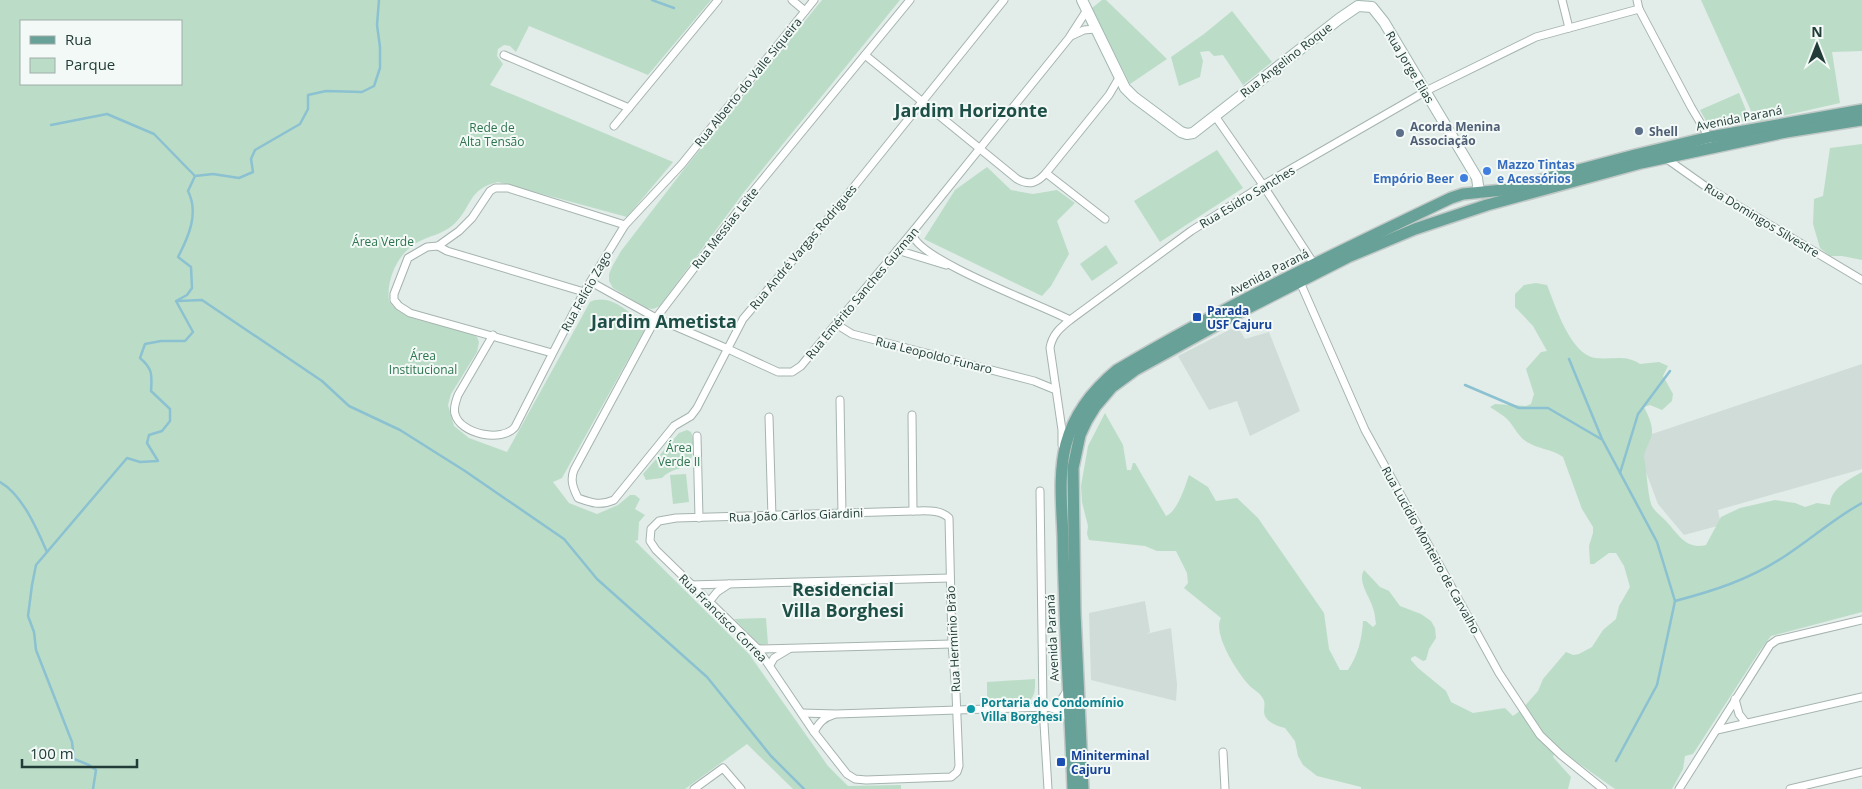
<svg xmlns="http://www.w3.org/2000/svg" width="1862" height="789" font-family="'Open Sans',sans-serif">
  <rect width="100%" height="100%" fill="#e2ece9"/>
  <g fill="#d0dcd8">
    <path d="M1237,326L1245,339L1269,332L1300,411L1250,436L1237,401L1209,410L1178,356Z"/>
    <path d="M1862,364V469L1718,510L1721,525L1684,535L1658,504L1634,440Z"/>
    <path d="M1145,601L1150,632L1146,634L1171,628L1177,685L1176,701L1091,680L1089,613Z"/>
  </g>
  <g fill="#bbddc7" fill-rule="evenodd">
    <path d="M0,0H711L648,75L529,26L516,52L510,46L504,45L498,49L497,56L503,64L490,85L673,162L627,217L498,182C467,189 473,207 453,225C443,234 429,236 418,242C398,253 386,279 389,301C405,327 452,321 477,337L479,342L477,352L451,394L448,405L454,426L469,438L507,452L590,302C609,293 628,311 642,323L644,331L567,469L562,478L553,482L569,503L597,514L618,505L630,495H635L640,499L635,509L645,515L639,522L638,540L635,541L749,654L828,766L848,786L901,785V789H793L747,744L685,789H0ZM21,21H181V84H21Z"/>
    <path d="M822,0H900L744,192L660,306L653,309L646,308L613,288L609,281V274L613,265L621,251L685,168Z"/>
    <path d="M1102,0H1106L1167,59L1130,84L1092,8Z"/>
    <path d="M1701,0H1862V51L1832,52L1840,103L1756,122Z"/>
    <path d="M1232,11L1272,62L1243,85L1223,55L1214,56L1209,51L1200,52L1203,61L1200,77L1179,86L1171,57L1204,34Z"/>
    <path d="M1739,93L1750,120L1710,128L1700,110Z"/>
    <path d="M1862,144V260L1842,256H1830L1820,248L1813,224L1814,199L1823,196L1830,148Z"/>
    <path d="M1217,150L1243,188L1160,242L1134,201Z"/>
    <path d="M987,167L1011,190L1033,194L1057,190L1075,203L1057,221L1069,254L1051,286L1042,296L924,239L955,190Z"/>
    <path d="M1106,245L1118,263L1092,281L1080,264Z"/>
    <path d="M1536,283L1547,285C1555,305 1570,354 1595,358C1611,360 1626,354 1640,364L1659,362L1668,366L1663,376L1673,394L1672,401L1662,410L1650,405L1644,407C1648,415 1653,425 1652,434C1650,442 1645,449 1644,457C1647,472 1647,489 1651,504C1653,510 1661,516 1666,521C1678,534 1686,550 1706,545L1721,517L1740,508L1775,500L1795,503L1805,507L1817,503L1830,505C1831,488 1848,480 1862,472V612L1771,636L1759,652L1693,754L1685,756L1683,769L1672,789H1615L1557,748L1553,757L1571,777L1568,789H1361V787L1317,776L1303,765L1298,756L1295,741L1285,728C1277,726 1265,722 1264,712C1264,707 1266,702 1262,697C1259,692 1252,689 1248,684C1237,672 1212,633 1221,618L1184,588L1188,583L1187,573L1176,551H1157L1145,546L1089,540L1087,534L1088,526L1082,502L1081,486L1088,446L1105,413L1123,445L1127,470H1131L1133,463H1135L1166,516C1177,512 1185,487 1189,475L1208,487L1216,501L1237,498L1258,518L1324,613L1329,649L1340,670H1348C1358,655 1362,639 1363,621H1366L1373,627L1376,624C1375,619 1375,613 1373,608C1370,597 1357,582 1364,570L1380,587L1389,591L1400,606L1421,614L1431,621L1435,628L1436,638L1429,649L1426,660L1423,661L1415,656L1411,658V660L1418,668L1446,691L1451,702L1473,713L1505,708L1513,716L1521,710L1538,691L1543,679L1566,652L1573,655L1579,654L1592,647L1603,630L1616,619L1619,606L1630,587L1624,566L1616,553H1609L1594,564H1590L1589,546L1593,533V527L1582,509L1563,457C1552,449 1538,449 1527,442C1517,436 1514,425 1506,418C1501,414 1495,410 1490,407L1495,404L1526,406L1531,404L1534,394L1526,369L1541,352L1547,351L1533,326L1515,307V294L1524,285Z"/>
    <path d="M687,430L691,432C693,437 693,441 693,447C692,475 676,463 662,478L646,480L643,474L679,433Z"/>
    <path d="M686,474L689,502L673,504L670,475Z"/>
    <path d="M766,618L768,644L760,645L734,619Z"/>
    <path d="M1035,679C1035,688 1036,696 1028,702L987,703V682Z"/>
  </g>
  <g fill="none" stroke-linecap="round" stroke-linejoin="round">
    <g stroke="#8bc1d1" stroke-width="2.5">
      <path d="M652,0L674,8"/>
      <path d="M51,125L107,114L154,134L194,175"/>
      <path d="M178,301L202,300L322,381L349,406L400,430L465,471L564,539L597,579L707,677L771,756L804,789"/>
      <path d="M1569,359L1602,439L1657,542L1675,601L1657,685L1616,761"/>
      <path d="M1465,385L1519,408H1548L1601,439"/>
      <path d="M1620,473L1638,414L1670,371"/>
      <path d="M0,482C22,494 37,529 47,552"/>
      <path d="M1675,601C1713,591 1748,580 1782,558C1809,541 1834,518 1862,503"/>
      <path d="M93,789L96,770L89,765L74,759L72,742L36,650L34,632L28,616L32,585L36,565L127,458L140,462L158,461L147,443L149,435L162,431L170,421V409L151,391C152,375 153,369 140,358L145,344L161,341H185L193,332L176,301L187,295L192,288L191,267L178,257C189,236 199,213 188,191L195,176L213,174L239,178L253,172L251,159L255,150L300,124L308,109V95L326,91L362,92L374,86L380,68V47L377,25L379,0"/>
    </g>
    <g stroke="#a5b4b0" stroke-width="9">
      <g id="street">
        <path d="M792,0L805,11"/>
        <path d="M910,0L750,195L656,318L574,470C570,480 573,488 578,498C592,503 600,506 614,500L674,426L691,416L697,408L743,319L832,214L1004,0"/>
        <path d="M1562,0L1569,28"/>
        <path d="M1637,0L1639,9L1691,107L1710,139"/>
        <path d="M1071,36L1084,30L1095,29"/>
        <path d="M504,55L629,108"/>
        <path d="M865,55L1017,179C1030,186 1037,183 1046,173L1109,95L1119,78"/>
        <path d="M1215,116L1263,185L1314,264"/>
        <path d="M614,126L718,0"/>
        <path d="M1664,157L1705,186L1862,280"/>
        <path d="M1046,173L1105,219"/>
        <path d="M914,230L913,236C924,262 1039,304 1070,320"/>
        <path d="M438,246L447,251L584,292"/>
        <path d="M897,250L946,265"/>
        <path d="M591,282L656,318L728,349L778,372H792L801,366L914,230L1069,38L1087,10"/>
        <path d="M1300,282L1365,430L1499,673L1540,735L1561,755L1603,789"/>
        <path d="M836,324L852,334L1034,381L1056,390"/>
        <path d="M493,335L458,395C456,401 453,408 455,414C460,434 502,443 515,427L584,292L625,225L682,164L814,0"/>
        <path d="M552,353L410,313L399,306L394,300V294L408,258L427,247L438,246L459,231L472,218L490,191L495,188H508L625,225"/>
        <path d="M840,400L842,514"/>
        <path d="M912,415L913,511"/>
        <path d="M769,417L772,517"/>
        <path d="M697,436L699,518"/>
        <path d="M1062,445V430L1050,348C1052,335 1060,328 1070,320L1191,231L1263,185L1428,90L1536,37L1639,9"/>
        <path d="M1040,491L1043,707L1048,789"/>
        <path d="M913,511C926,511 940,509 949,518L952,644L956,693L959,766L957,772L951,777L866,780L855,779L847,774L814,732L758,649L656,550L650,541L651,529L659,521L676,518Z"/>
        <path d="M690,585L950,578"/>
        <path d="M709,602L717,592L729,584"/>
        <path d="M758,649L952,644"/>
        <path d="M770,665L774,658L789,649"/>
        <path d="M1735,699L1739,714L1746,723"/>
        <path d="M1047,707L1061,700L1067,691"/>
        <path d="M802,713L836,714L1047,707L1061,711L1069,719"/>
        <path d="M1717,730L1862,697"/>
        <path d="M814,732C819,723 823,718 833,715"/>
        <path d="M1223,752L1225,789"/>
        <path d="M694,789L723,768L741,789"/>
        <path d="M1679,789L1770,645L1777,640L1862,620"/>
        <path d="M1790,789L1862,772"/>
      </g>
    </g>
    <g stroke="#a1b8b1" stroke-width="12">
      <path id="secondary" d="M1082,0L1125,88L1134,97L1181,132L1187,134L1193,133L1339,19L1358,6L1372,7L1384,22L1477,178L1479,193"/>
    </g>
    <g stroke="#c1c9c7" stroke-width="14">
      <g id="primary">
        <path d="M1073,789C1070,705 1064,622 1063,538C1062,507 1058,474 1066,444C1074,414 1094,389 1117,370C1225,306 1338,252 1451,198L1463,194L1503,190L1635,155L1710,137L1862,110"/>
        <path d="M1083,789L1075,613L1073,468L1080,435L1087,420L1095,407L1112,387L1135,370L1242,311L1348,257L1415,229L1487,205L1641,163L1786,132L1862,120"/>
      </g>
    </g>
    <use href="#street" stroke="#fff" stroke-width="7"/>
    <use href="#secondary" stroke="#fff" stroke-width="10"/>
    <use href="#primary" stroke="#67a197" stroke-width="11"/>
  </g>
  <g fill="#5c6f8a" stroke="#f3f9f6" stroke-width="2">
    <circle cx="1639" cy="131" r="5"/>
    <circle cx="1400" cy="133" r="5"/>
  </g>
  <g fill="#3f7fe0" stroke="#f3f9f6" stroke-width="2">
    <circle cx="1487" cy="171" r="5"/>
    <circle cx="1464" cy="178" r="5"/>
  </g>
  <g fill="#1a4fb4" stroke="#f3f9f6" stroke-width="2">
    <rect x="1192" y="312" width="10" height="10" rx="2.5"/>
    <rect x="1056" y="757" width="10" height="10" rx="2.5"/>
  </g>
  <circle fill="#0f9aa8" stroke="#f3f9f6" stroke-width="2" cx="971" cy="709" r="5"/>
  <g text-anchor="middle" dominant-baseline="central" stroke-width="4" stroke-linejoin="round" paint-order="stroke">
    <g font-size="12" fill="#223d38" stroke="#f3f9f6">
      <text transform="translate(1286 60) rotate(-38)">Rua Angelino Roque</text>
      <text transform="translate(1410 67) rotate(59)">Rua Jorge Elias</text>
      <text transform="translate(748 82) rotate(-51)">Rua Alberto do Valle Siqueira</text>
      <text transform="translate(1739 118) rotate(-11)">Avenida Paraná</text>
      <text transform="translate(1247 197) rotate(-31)">Rua Esidro Sanches</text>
      <text transform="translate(1762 220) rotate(31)">Rua Domingos Silvestre</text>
      <text transform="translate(725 228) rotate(-52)">Rua Messias Leite</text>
      <text transform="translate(803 247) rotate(-50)">Rua André Vargas Rodrigues</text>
      <text transform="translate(1269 272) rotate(-27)">Avenida Paraná</text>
      <text transform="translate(586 291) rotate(-61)">Rua Felício Zago</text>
      <text transform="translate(862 293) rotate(-50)">Rua Emérito Sanches Guzman</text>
      <text transform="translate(934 355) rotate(14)">Rua Leopoldo Funaro</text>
      <text transform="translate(796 515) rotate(-2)">Rua João Carlos Giardini</text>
      <text transform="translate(1431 550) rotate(61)">Rua Lucídio Monteiro de Carvalho</text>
      <text transform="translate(723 618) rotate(45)">Rua Francisco Correa</text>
      <text transform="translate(1052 638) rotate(-93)">Avenida Paraná</text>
      <text transform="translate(953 639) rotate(-93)">Rua Hermínio Brão</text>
    </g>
    <g font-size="12" font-weight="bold" fill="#4e5e75" stroke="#f3f9f6" text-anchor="start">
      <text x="1410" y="126">Acorda Menina<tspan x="1410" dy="14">Associação</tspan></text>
      <text x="1649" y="131">Shell</text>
    </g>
    <g font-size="12" fill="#2d744e" stroke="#f3f9f6">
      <text x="492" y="127">Rede de<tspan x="492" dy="14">Alta Tensão</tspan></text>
      <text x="383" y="241">Área Verde</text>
      <text x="423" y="355">Área<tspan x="423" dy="14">Institucional</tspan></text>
      <text x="679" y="447">Área<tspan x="679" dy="14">Verde II</tspan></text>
    </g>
    <g font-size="12" font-weight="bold" fill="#366cbe" stroke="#f3f9f6" text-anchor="start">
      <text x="1497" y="164">Mazzo Tintas<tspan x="1497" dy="14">e Acessórios</tspan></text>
      <text x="1454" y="178" text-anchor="end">Empório Beer</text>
    </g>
    <g font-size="12" font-weight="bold" fill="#164399" stroke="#f3f9f6" text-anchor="start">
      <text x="1207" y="310">Parada<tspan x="1207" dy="14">USF Cajuru</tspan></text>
      <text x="1071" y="755">Miniterminal<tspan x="1071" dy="14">Cajuru</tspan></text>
    </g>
    <g font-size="12" font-weight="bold" fill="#0d838f" stroke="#f3f9f6" text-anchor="start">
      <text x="981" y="702">Portaria do Condomínio<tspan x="981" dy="14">Villa Borghesi</tspan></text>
    </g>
    <g font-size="18" font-weight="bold" fill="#1e4f47" stroke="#f3f9f6">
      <text x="971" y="110">Jardim Horizonte</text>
      <text x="664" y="321">Jardim Ametista</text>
      <text x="843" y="589">Residencial<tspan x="843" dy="21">Villa Borghesi</tspan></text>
    </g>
  </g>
  <rect x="20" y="20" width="162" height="65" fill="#f3f9f6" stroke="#9faeaa"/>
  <rect x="30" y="36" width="25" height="8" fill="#67a197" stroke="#9faeaa"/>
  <text x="65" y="45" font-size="15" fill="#223d38">Rua</text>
  <rect x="30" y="58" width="25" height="15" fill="#bbddc7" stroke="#9faeaa"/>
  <text x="65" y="70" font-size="15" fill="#223d38">Parque</text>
  <g transform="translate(1817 45)" stroke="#f3f9f6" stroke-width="4" paint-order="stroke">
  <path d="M0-4L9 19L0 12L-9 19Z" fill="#223d38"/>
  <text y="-8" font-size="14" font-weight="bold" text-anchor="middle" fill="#223d38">N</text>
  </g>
  <path d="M22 759v8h115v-8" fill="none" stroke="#223d38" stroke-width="2.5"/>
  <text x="30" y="759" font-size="15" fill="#223d38" stroke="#f3f9f6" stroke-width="4" paint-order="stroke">100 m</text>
</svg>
